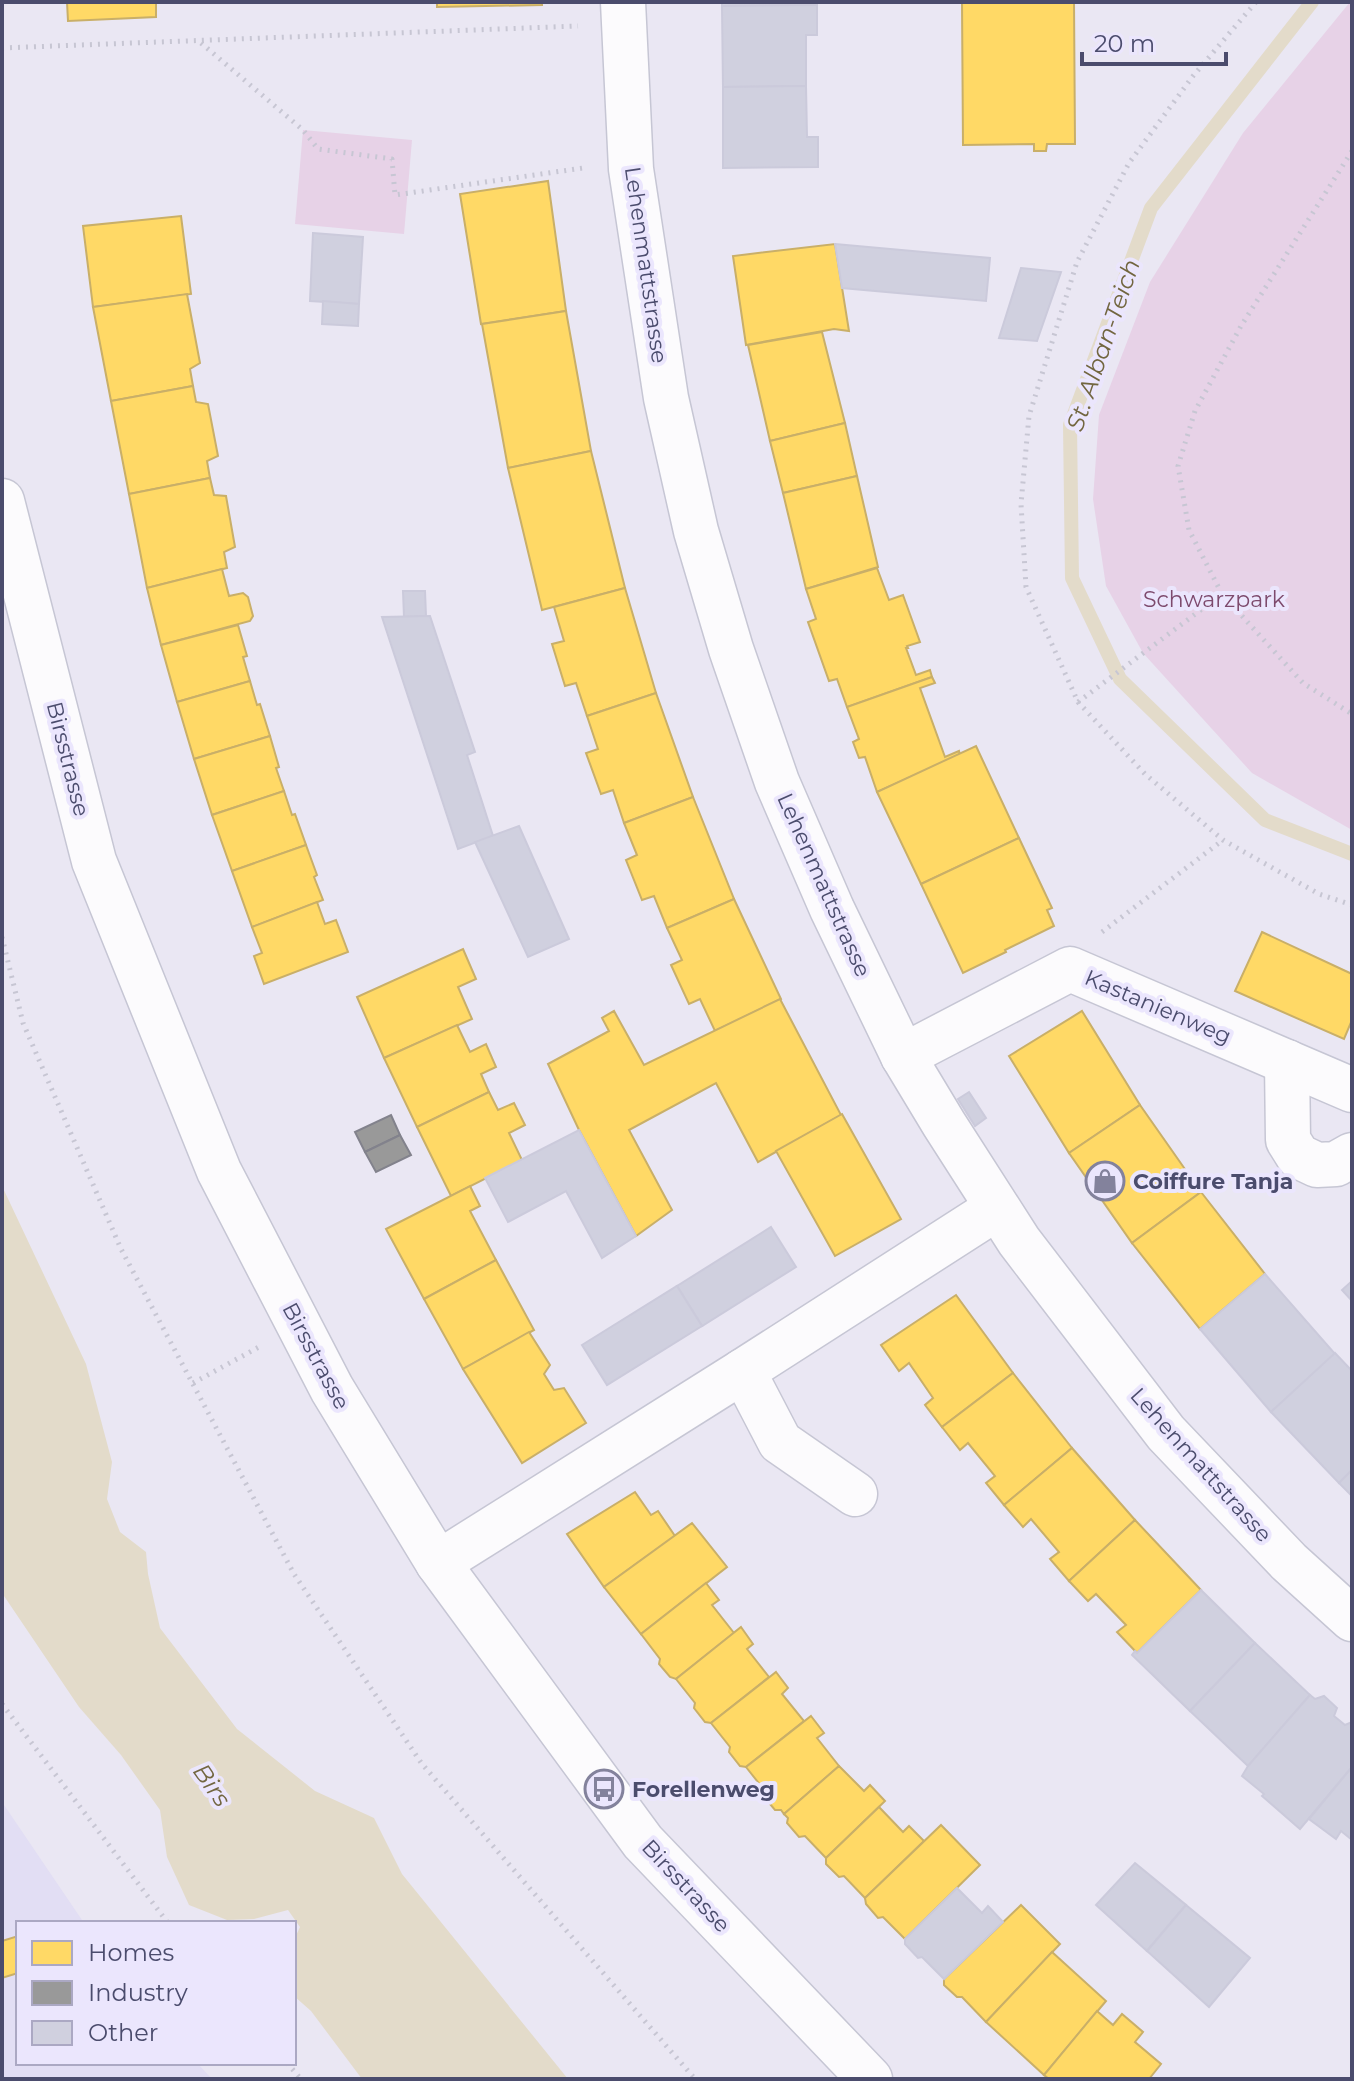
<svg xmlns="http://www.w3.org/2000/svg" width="1354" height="2081" font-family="Montserrat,sans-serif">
  <rect width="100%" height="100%" fill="#eae7f3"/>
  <path fill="#e2def4" d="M2,1802L84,1923H18V2063H197L212,2079H2Z"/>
  <g fill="#e7d2e7">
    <path d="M1350,2H1352V830L1252,773L1143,653L1106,586L1093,499L1099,415L1150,282L1243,133Z"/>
    <path d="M303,130L412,140L404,234L295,224Z"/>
  </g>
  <path fill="#e3dbca" d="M2,1186L86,1364L112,1462L107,1499L120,1532L146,1552L148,1574L160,1628L237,1729L315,1791L374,1818L402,1874L568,2079H362L311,2011L294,1996V1940L300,1927L288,1910L254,1919L227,1920L189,1905L167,1857L160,1810L121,1755L79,1707L2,1593Z"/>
  <g fill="#ffd966" stroke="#c9af68" stroke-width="2">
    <path d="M67,2H156V17L68,21Z"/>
    <path d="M437,2H542V5L437,7Z"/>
    <path d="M962,2H1074L1075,144H1047L1046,151H1034V144L963,145Z"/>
    <path d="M548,181L566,311L481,324L460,194Z"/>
    <path d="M181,216L191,294L93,307L83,226Z"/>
    <path d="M835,244L849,331L834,329L746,345L733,256Z"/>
    <path d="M187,294L200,363L190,369L193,386L111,401L93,307Z"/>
    <path d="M566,311L591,451L508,468L482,324Z"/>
    <path d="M822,332L845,423L770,441L748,345Z"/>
    <path d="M193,386L196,402L208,404L218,456L207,461L210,478L129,494L111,401Z"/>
    <path d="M845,423L857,476L783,493L770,441Z"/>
    <path d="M591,451L625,588L542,610L508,468Z"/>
    <path d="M857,476L878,567L806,589L783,493Z"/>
    <path d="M210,478L214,495L226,496L235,547L224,552L227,568L147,588L129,494Z"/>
    <path d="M877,568L889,600L903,595L920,642L907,646L908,648H906L916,675L930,670L932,677L847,707L837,679L829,681L808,622L816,619L806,589Z"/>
    <path d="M222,569L229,596L243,593L248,597L253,616L250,621L161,645L147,588Z"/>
    <path d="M625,588L656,693L587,716L576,683L565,686L552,644L564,641L554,607Z"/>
    <path d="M238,625L247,656L243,657L250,681L177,702L161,645Z"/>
    <path d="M932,677L935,683L920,688L945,757L959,751L960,755L877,792L865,757L859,758L853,742L859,739L847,707Z"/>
    <path d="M250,681L257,705L260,704L270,736L194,759L177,702Z"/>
    <path d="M656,693L693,797L624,823L613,790L601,794L586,753L598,749L587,716Z"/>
    <path d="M270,736L279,767L276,768L284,791L212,815L194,759Z"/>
    <path d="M976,746L1019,838L921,884L877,792Z"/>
    <path d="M284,791L292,815L295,814L306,845L232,871L212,815Z"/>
    <path d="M693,797L734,899L667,928L654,896L642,900L626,860L637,855L624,823Z"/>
    <path d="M1019,838L1052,908L1047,910L1054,926L1005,950L1006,952L963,973L921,884Z"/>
    <path d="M306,845L317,875L314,877L323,900L252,927L232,871Z"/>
    <path d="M734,899L781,999L715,1031L700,999L689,1004L671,965L682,960L667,928Z"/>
    <path d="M317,902L325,924L336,920L348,952L264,984L254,956L262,953L252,927Z"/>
    <path d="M1262,932L1352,974V1020L1344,1039L1235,991Z"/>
    <path d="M463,949L476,979L458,987L472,1019L384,1058L357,997Z"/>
    <path d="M780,999L841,1115L758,1162L716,1083L629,1130L672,1210L636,1236L579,1130L548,1064L609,1031L602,1018L614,1011L644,1065Z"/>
    <path d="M1082,1011L1140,1105L1069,1153L1009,1056Z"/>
    <path d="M457,1025L470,1052L486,1044L496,1067L481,1074L489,1092L417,1127L384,1058Z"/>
    <path d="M489,1092L498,1110L514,1103L525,1125L509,1133L522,1160L451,1196L417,1127Z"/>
    <path d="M1140,1105L1201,1192L1132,1243L1069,1153Z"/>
    <path d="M842,1114L901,1219L835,1256L776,1151Z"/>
    <path d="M470,1186L480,1206L470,1211L496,1260L424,1299L386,1229Z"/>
    <path d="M1201,1192L1265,1274L1200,1329L1132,1243Z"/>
    <path d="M496,1260L534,1330L463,1369L424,1299Z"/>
    <path d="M956,1295L1013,1373L942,1427L925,1405L933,1398L909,1363L899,1371L881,1345Z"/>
    <path d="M529,1332L550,1365L544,1374L554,1390L564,1388L586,1423L522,1463L463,1369Z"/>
    <path d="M1013,1373L1072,1448L1004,1505L986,1483L995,1476L968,1443L960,1450L942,1427Z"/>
    <path d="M1072,1448L1135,1520L1069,1581L1050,1559L1059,1552L1031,1519L1023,1527L1004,1505Z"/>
    <path d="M635,1492L651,1515L658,1511L675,1536L604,1587L567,1534Z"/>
    <path d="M1135,1520L1201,1590L1137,1653L1117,1632L1126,1625L1096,1594L1088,1601L1069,1581Z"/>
    <path d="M692,1523L727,1567L641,1634L604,1587Z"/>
    <path d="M706,1583L719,1600L712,1605L734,1633L676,1679L670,1677L659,1664L660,1659L641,1634Z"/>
    <path d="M741,1627L753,1644L747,1649L769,1677L711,1723L705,1722L694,1708L695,1703L676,1679Z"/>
    <path d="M776,1672L788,1688L782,1694L804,1721L746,1767L740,1766L729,1752L730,1747L711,1723Z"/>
    <path d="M811,1716L824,1733L817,1738L839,1766L784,1814L781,1810H775L764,1797L765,1791L746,1767Z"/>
    <path d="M839,1766L864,1791L870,1785L885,1801L826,1858L805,1836L799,1837L787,1823L788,1818L784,1814Z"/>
    <path d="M879,1807L903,1832L909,1826L924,1841L865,1898L844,1876L839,1877L826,1864V1858Z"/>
    <path d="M941,1825L980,1865L905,1939L883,1917L878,1918L866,1904L865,1898Z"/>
    <path d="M1021,1905L1060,1944L986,2022L962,1997H957L944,1985V1979Z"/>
    <path d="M18,1936V1973L2,1978V1941Z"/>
    <path d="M1052,1952L1106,2001L1044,2075L986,2022Z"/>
    <path d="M1097,2011L1113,2025L1122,2014L1143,2032L1135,2042L1161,2064L1149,2079H1049L1044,2075Z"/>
  </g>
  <g fill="#999" stroke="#82828c" stroke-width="2">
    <path d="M391,1115L400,1135L365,1152L355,1132Z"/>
    <path d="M400,1135L411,1155L376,1172L365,1152Z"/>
  </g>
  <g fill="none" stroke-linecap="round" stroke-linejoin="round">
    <path stroke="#e3dbca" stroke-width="14" d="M1312,2L1151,208L1070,425L1072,578L1120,679L1265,820L1352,854"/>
  </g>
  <g fill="#d0d0df" stroke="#cbcadb" stroke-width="2">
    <path d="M722,2H817V5L722,6Z"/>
    <path d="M817,5V35H806V86L723,87L722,6Z"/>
    <path d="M806,86L807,137H818V167L723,168V87Z"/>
    <path d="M313,233L363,237L359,304L310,301Z"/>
    <path d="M835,244L990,258L986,301L842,288Z"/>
    <path d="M1021,268L1061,272L1037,341L999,338Z"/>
    <path d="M323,301L359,304L358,326L322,324Z"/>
    <path d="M403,591H425L426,616L404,617Z"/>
    <path d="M430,616L475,752L467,755L493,836L458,849L382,617Z"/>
    <path d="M519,826L569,939L528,957L475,842Z"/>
    <path d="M969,1092L986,1118L975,1126L958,1099Z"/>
    <path d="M579,1130L636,1236L602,1258L566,1191L508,1222L485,1178Z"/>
    <path d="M771,1227L796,1267L702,1326L677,1286Z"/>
    <path d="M1265,1274L1335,1354L1271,1412L1200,1329Z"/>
    <path d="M1352,1281V1301L1342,1290Z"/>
    <path d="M677,1286L702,1326L607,1385L582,1345Z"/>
    <path d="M1335,1353L1352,1371V1470L1339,1483L1271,1412Z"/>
    <path d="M1352,1470V1496L1339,1483Z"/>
    <path d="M1201,1590L1255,1643L1190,1711L1132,1655L1135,1651L1137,1653Z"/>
    <path d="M1255,1643L1310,1695L1248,1766L1190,1711Z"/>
    <path d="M1310,1695L1315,1699L1324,1696L1337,1708L1334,1716L1345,1725L1352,1722V1767L1300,1829L1262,1796L1264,1794L1242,1776L1248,1766Z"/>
    <path d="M1352,1767V1840L1341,1831L1336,1839L1309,1819Z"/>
    <path d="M1135,1863L1186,1905L1147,1951L1096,1905Z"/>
    <path d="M957,1888L982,1913L988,1906L1003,1922L944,1979L922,1957L918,1958L905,1944V1939Z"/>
    <path d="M1186,1905L1250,1958L1209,2007L1147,1951Z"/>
  </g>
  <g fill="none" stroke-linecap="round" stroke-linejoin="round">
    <g stroke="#c6c6d4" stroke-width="47">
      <g id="minor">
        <path d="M623,2L631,169L666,398L696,531L731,649L777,782L832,909L903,1056L944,1124L1019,1241L1166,1433L1289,1562L1352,1619"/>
        <path d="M2,501L94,861L219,1171L332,1389L438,1563L643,1842L870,2079"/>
        <path d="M903,1056L1070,969L1352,1090"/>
        <path d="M1287,1062L1288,1140L1298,1156L1317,1165L1336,1164L1352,1155"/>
        <path d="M743,1371L780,1442L855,1494"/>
        <path d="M438,1563L743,1371L997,1208"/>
      </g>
    </g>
    <g stroke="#c7c6d3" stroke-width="5" stroke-dasharray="2 6" stroke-linecap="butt">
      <path d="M1256,2L1193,76L1129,163L1077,262L1029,416L1021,504L1026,587L1078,702L1145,774L1223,840L1319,894L1352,905"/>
      <path d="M201,43L303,130L318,149L392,159L395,195L583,168"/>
      <path d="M2,48L578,26"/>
      <path d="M1352,151L1241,326L1195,411L1178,466L1189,530L1222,594L1303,683L1352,714"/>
      <path d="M1078,702L1222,594"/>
      <path d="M1102,932L1223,840"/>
      <path d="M2,937L23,1023L121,1249L294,1574L422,1764L695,2079"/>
      <path d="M193,1383L259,1347"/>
      <path d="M2,1704L168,1923"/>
      <path d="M287,2063L301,2079"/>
    </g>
    <use href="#minor" stroke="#fcfbfd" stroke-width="44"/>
  </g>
  <defs>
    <g id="shop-ring" transform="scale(2)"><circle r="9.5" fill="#ebe6fd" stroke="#83829c" stroke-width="1.5"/><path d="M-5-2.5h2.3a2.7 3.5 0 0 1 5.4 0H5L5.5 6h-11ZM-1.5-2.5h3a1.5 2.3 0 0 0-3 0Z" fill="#83829c"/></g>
    <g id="bus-ring" transform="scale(2)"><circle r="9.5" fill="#ebe6fd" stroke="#83829c" stroke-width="1.5"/><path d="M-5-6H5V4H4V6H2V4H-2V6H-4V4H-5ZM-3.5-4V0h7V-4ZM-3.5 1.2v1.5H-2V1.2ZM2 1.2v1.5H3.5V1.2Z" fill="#83829c"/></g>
  </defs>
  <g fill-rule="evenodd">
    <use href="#shop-ring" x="1105" y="1181"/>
    <use href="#bus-ring" x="604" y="1789"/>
  </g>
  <g text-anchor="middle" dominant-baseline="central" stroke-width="8" stroke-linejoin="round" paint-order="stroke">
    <g font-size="22" fill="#4b4c6d" stroke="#ebe6fd">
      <text transform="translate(646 265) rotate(82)">Lehenmattstrasse</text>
      <text transform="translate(68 759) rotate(76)">Birsstrasse</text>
      <text transform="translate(824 885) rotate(66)">Lehenmattstrasse</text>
      <text transform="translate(1158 1007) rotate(23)">Kastanienweg</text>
      <text transform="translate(316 1356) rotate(62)">Birsstrasse</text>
      <text transform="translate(1201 1465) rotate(48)">Lehenmattstrasse</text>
      <text transform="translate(686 1886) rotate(47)">Birsstrasse</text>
    </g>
    <g font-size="22" fill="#7d4a6d" stroke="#ebe6fd">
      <text x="1214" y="599">Schwarzpark</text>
    </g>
    <g font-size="22" font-weight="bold" fill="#4b4c6d" stroke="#ebe6fd" text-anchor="start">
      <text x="1133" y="1181">Coiffure Tanja</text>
      <text x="632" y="1789">Forellenweg</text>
    </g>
    <g font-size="24" font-style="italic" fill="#726640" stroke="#ebe6fd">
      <text transform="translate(1103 345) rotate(-71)">St. Alban-Teich</text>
      <text transform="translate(212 1785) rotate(55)">Birs</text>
    </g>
  </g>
  <rect width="1354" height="2081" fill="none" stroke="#4b4c6d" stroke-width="8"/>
  <rect x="16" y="1921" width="280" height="144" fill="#ebe6fd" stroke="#aba8c3" stroke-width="2"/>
  <rect x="32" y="1941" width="40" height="24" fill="#ffd966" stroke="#aba8c3" stroke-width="2"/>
  <text x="88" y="1961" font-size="24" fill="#4b4c6d">Homes</text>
  <rect x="32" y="1981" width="40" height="24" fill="#999999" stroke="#aba8c3" stroke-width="2"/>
  <text x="88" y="2001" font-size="24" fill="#4b4c6d">Industry</text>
  <rect x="32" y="2021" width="40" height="24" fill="#d0d0df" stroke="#aba8c3" stroke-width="2"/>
  <text x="88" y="2041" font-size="24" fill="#4b4c6d">Other</text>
  <path d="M1082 52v12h144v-12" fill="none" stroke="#4b4c6d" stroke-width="4"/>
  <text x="1094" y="52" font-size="24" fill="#4b4c6d" stroke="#ebe6fd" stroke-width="6" paint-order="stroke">20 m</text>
</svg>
